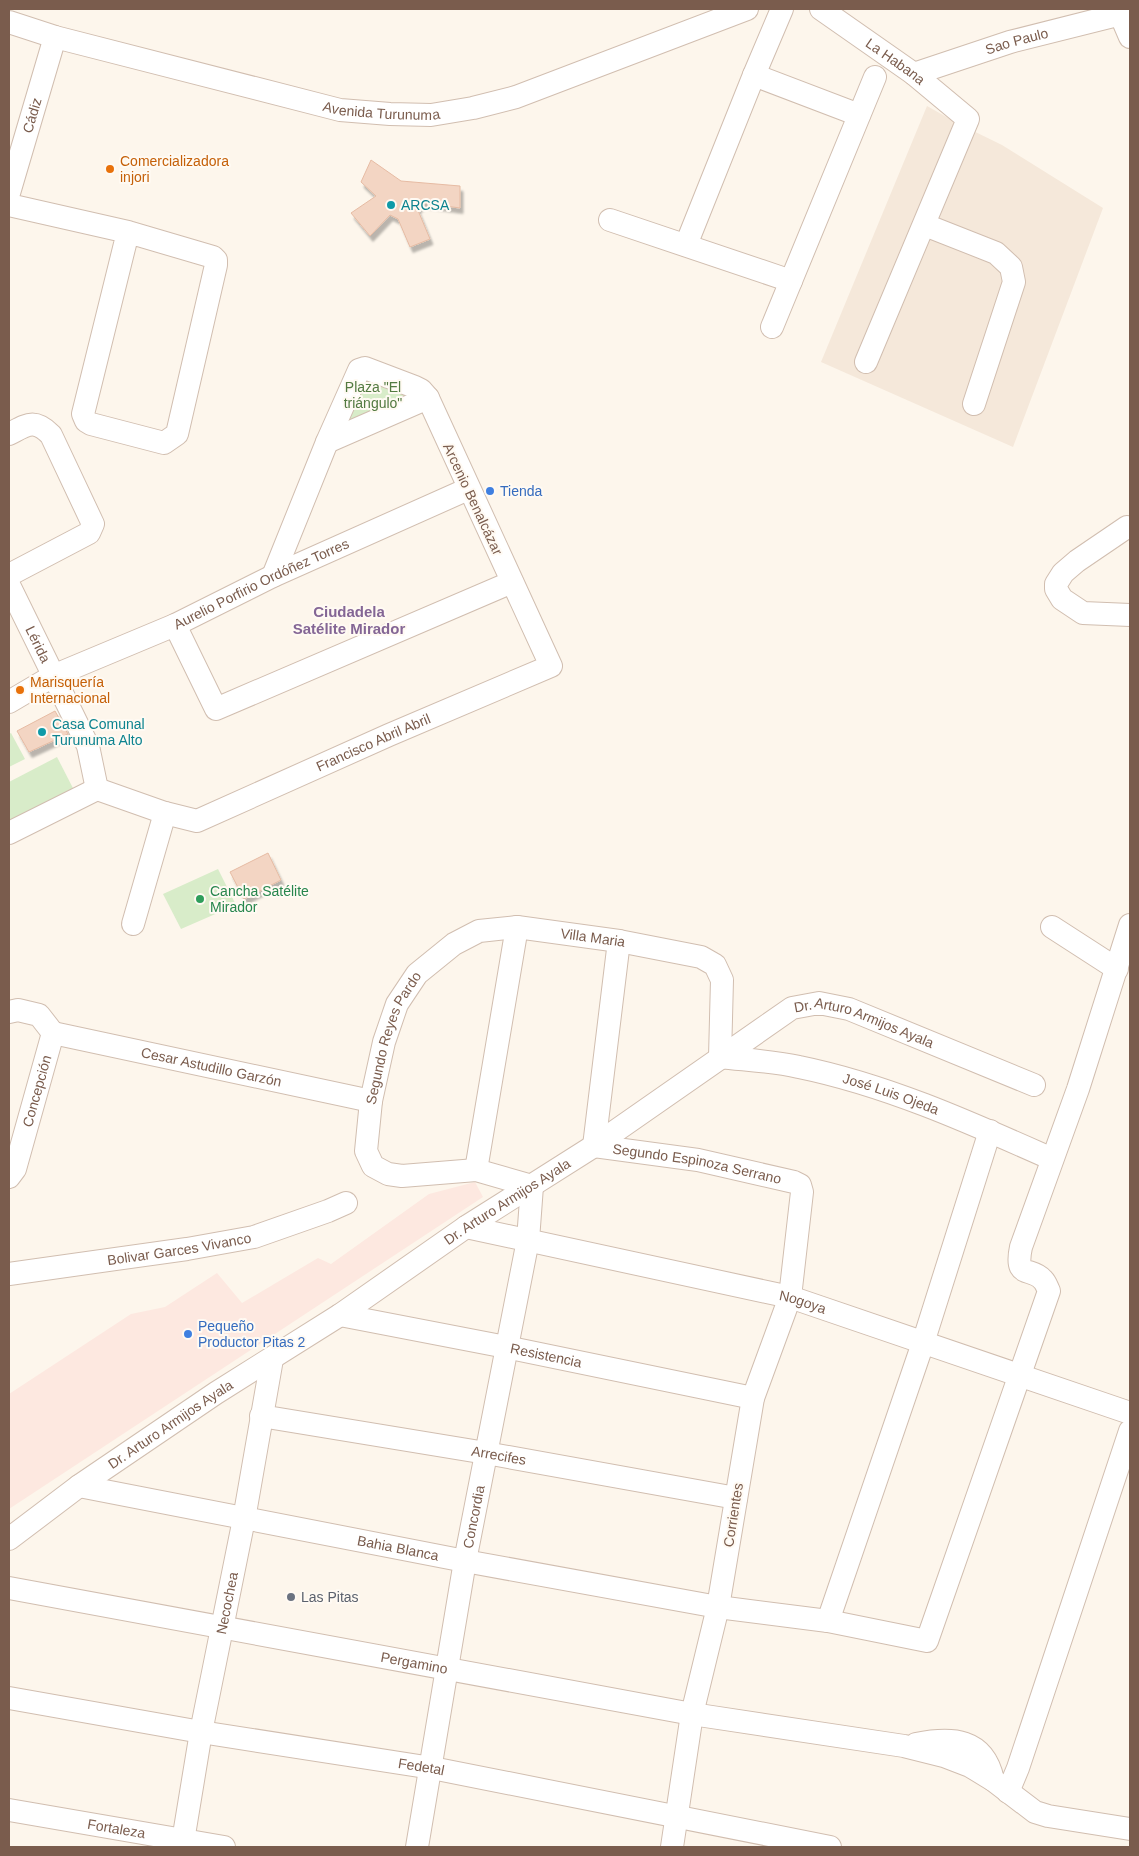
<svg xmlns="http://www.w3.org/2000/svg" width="1139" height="1856" font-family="Arial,sans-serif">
  <defs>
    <filter id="shadow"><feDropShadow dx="3" dy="5.5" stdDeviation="1" flood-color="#0004"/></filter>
  </defs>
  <rect width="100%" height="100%" fill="#fdf6ec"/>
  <path fill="#f5e8da" d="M927,106L959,124L1002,145L1103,208L1013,447L821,362Z"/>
  <path fill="#fde8e0" d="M475,1182L483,1197L9,1509V1394L131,1314L165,1307L217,1273L242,1303L318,1258L331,1264L429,1194Z"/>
  <g fill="#d8ecc9">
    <path d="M365,375L411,396L344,423Z"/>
    <path d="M11,733L25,759L9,767V734Z"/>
    <path d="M57,757L76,794L9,829V782Z"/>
    <path d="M218,869L236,905L181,929L163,894Z"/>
  </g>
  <g fill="#f3d5c3" stroke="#e6bba3" filter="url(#shadow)">
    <path d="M371,160L401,181L460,186V208L423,203L417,208L430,239L410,247L398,219L390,215L370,236L351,213L376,196L361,182Z"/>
    <path d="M55,711L68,734L29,752L17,731Z"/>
    <path d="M268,853L281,880L244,899L230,872Z"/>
  </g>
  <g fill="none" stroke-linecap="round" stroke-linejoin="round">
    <g stroke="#d1beb0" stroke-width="24">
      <g id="minor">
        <path id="s1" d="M821,9L914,74L968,119L866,362"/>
        <path d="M1118,9L1130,37"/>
        <path id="s2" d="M9,22L55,37L340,110L390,114L431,115L473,108L516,97L747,9"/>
        <path id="s3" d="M914,74L1010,42L1121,14"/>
        <path d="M754,75L859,115"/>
        <path id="s4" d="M9,193L55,37"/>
        <path d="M9,205L128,232L213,257L216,260V265L177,434L164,443L91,424L86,421L83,414L128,232"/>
        <path d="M610,220L791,281"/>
        <path d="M925,225L996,253L1011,267L1014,282L974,404"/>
        <path d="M686,245L754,75L782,9"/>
        <path d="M772,327L875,77"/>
        <path d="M9,434C27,425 34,418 51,435L93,524L89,533L9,575"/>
        <path d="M327,442L428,398"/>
        <path d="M1127,527L1077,561L1063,573L1056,584V589L1062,599L1083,613L1130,615"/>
        <path id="s5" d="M9,585L88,746L97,789"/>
        <path d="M175,625L216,709L512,582"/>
        <path id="s6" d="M9,702L53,676L175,625L273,576L468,489"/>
        <path id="s7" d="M97,789L165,813L197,821L389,735L551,666L428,398L421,390L415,387L365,368L359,370L327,442L273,576"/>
        <path d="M9,833L97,789"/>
        <path d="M133,924L165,813"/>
        <path d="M1052,927L1117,969"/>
        <path id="s8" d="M619,941L594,1146L698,1160L794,1182L800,1185L802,1192L790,1297L753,1398L718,1607L692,1714L672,1847"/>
        <path d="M9,1012L18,1010L39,1015L53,1033"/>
        <path id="s9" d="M53,1033L371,1101"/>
        <path d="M476,1170L517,927"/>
        <path id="s10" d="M9,1177L15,1169L53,1033"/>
        <path id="s11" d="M466,1227L790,1297L1130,1413"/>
        <path id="s12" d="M9,1274L187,1249L254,1237L328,1211L346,1203"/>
        <path id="s13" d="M340,1315L506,1347L753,1398"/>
        <path id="s14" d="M261,1416L486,1453L736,1498"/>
        <path id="s15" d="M79,1486L465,1561L718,1607L828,1621L927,1641L1049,1291C1047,1287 1046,1283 1043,1280C1031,1266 1014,1280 1021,1247L1078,1089L1130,925"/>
        <path id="s16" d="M9,1539L79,1486L216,1393L340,1315L466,1227L594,1146L792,1008L819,1003L849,1009L1034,1085"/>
        <path id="s17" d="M9,1588L692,1714L904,1746L944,1756L970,1766L993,1780L1035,1812L1048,1816L1130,1829"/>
        <path d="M828,1621L923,1343L990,1131"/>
        <path id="s18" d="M9,1698L201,1732L432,1768L830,1847"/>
        <path d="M916,1744C952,1737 984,1738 993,1780"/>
        <path d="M1008,1792L1018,1768L1130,1431"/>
        <path id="s19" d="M9,1810L224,1847"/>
        <path id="s20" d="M182,1847L201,1732L244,1519L272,1359"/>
        <path id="s21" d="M417,1847L465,1561L528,1240L532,1186L476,1170L402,1176L388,1174L373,1166L366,1151L371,1101L384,1042L397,1004L417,974L454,944L479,931L517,927L619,941L701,957L715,965L722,980L720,1057C746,1060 773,1061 799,1067C887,1085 971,1123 1052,1159"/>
      </g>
    </g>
    <use href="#minor" stroke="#fff" stroke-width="22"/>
  </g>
  <g fill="#e8710a" stroke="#fffaf3" stroke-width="2">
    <circle cx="110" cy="169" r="5"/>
    <circle cx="20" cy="690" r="5"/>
  </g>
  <g fill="#0f9aa8" stroke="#fffaf3" stroke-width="2">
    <circle cx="391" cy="205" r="5"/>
    <circle cx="42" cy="732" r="5"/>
  </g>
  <g fill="#3f7fe0" stroke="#fffaf3" stroke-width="2">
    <circle cx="490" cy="491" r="5"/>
    <circle cx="188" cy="1334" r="5"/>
  </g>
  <circle fill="#2e9e5b" stroke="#fffaf3" stroke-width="2" cx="200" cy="899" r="5"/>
  <circle fill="#6b7280" stroke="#fffaf3" stroke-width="2" cx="291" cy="1597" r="5"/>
  <g text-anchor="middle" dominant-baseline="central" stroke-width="4" stroke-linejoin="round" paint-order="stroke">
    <g font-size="14" fill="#7a5c4d" stroke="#fffaf3">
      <text stroke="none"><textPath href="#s3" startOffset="108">Sao Paulo</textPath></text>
      <text stroke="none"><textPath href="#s1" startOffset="91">La Habana</textPath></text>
      <text stroke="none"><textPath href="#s2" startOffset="384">Avenida Turunuma</textPath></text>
      <text stroke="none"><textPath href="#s4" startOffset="81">Cádiz</textPath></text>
      <text transform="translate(473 499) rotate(65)">Arcenio Benalcázar</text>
      <text stroke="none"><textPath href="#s6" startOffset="279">Aurelio Porfirio Ordóñez Torres</textPath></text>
      <text stroke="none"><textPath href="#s5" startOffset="66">Lérida</textPath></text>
      <text stroke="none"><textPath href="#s7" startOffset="298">Francisco Abril Abril</textPath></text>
      <text stroke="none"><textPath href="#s21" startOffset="1229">Villa Maria</textPath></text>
      <text stroke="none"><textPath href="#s16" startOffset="1022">Dr. Arturo Armijos Ayala</textPath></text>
      <text stroke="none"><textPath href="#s21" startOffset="969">Segundo Reyes Pardo</textPath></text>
      <text stroke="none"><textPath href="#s9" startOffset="162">Cesar Astudillo Garzón</textPath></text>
      <text stroke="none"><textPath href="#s10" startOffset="91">Concepción</textPath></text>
      <text stroke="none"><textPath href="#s21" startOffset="1624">José Luis Ojeda</textPath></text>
      <text stroke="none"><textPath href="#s8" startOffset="311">Segundo Espinoza Serrano</textPath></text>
      <text stroke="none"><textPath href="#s16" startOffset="602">Dr. Arturo Armijos Ayala</textPath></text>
      <text stroke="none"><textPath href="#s12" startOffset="172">Bolivar Garces Vivanco</textPath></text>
      <text stroke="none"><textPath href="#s11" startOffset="345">Nogoya</textPath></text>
      <text stroke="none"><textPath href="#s13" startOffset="210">Resistencia</textPath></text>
      <text stroke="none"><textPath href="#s16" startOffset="198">Dr. Arturo Armijos Ayala</textPath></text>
      <text stroke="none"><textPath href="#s14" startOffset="241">Arrecifes</textPath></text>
      <text transform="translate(733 1515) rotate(-81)">Corrientes</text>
      <text stroke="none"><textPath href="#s21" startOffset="335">Concordia</textPath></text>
      <text stroke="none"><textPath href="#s15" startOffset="325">Bahia Blanca</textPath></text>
      <text stroke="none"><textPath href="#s20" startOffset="248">Necochea</textPath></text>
      <text stroke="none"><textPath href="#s17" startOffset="412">Pergamino</textPath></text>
      <text stroke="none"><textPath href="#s18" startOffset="418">Fedetal</textPath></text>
      <text stroke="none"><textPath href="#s19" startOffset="109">Fortaleza</textPath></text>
    </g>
    <g font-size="14" fill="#c56008" stroke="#fffaf3" text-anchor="start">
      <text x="120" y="161">Comercializadora<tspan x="120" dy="16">injori</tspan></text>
      <text x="30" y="682">Marisquería<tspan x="30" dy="16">Internacional</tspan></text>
    </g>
    <g font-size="14" fill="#0d838f" stroke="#fffaf3" text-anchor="start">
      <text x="401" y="205">ARCSA</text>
      <text x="52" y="724">Casa Comunal<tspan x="52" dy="16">Turunuma Alto</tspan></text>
    </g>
    <g font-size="14" fill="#537a41" stroke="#fffaf3">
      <text x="373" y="387">Plaza "El<tspan x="373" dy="16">triángulo"</tspan></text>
    </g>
    <g font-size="14" fill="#366cbe" stroke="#fffaf3" text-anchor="start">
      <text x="500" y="491">Tienda</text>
      <text x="198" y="1326">Pequeño<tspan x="198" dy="16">Productor Pitas 2</tspan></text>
    </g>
    <g font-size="14" fill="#27864d" stroke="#fffaf3" text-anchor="start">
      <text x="210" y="891">Cancha Satélite<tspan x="210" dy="16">Mirador</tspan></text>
    </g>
    <g font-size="14" fill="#5b616d" stroke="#fffaf3" text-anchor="start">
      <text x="301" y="1597">Las Pitas</text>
    </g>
    <g font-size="15" font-weight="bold" fill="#846695" stroke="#fffaf3">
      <text x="349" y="611">Ciudadela<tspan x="349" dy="17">Satélite Mirador</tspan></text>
    </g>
  </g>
  <rect width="1139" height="1856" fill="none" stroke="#7a5c4d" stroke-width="20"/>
</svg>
